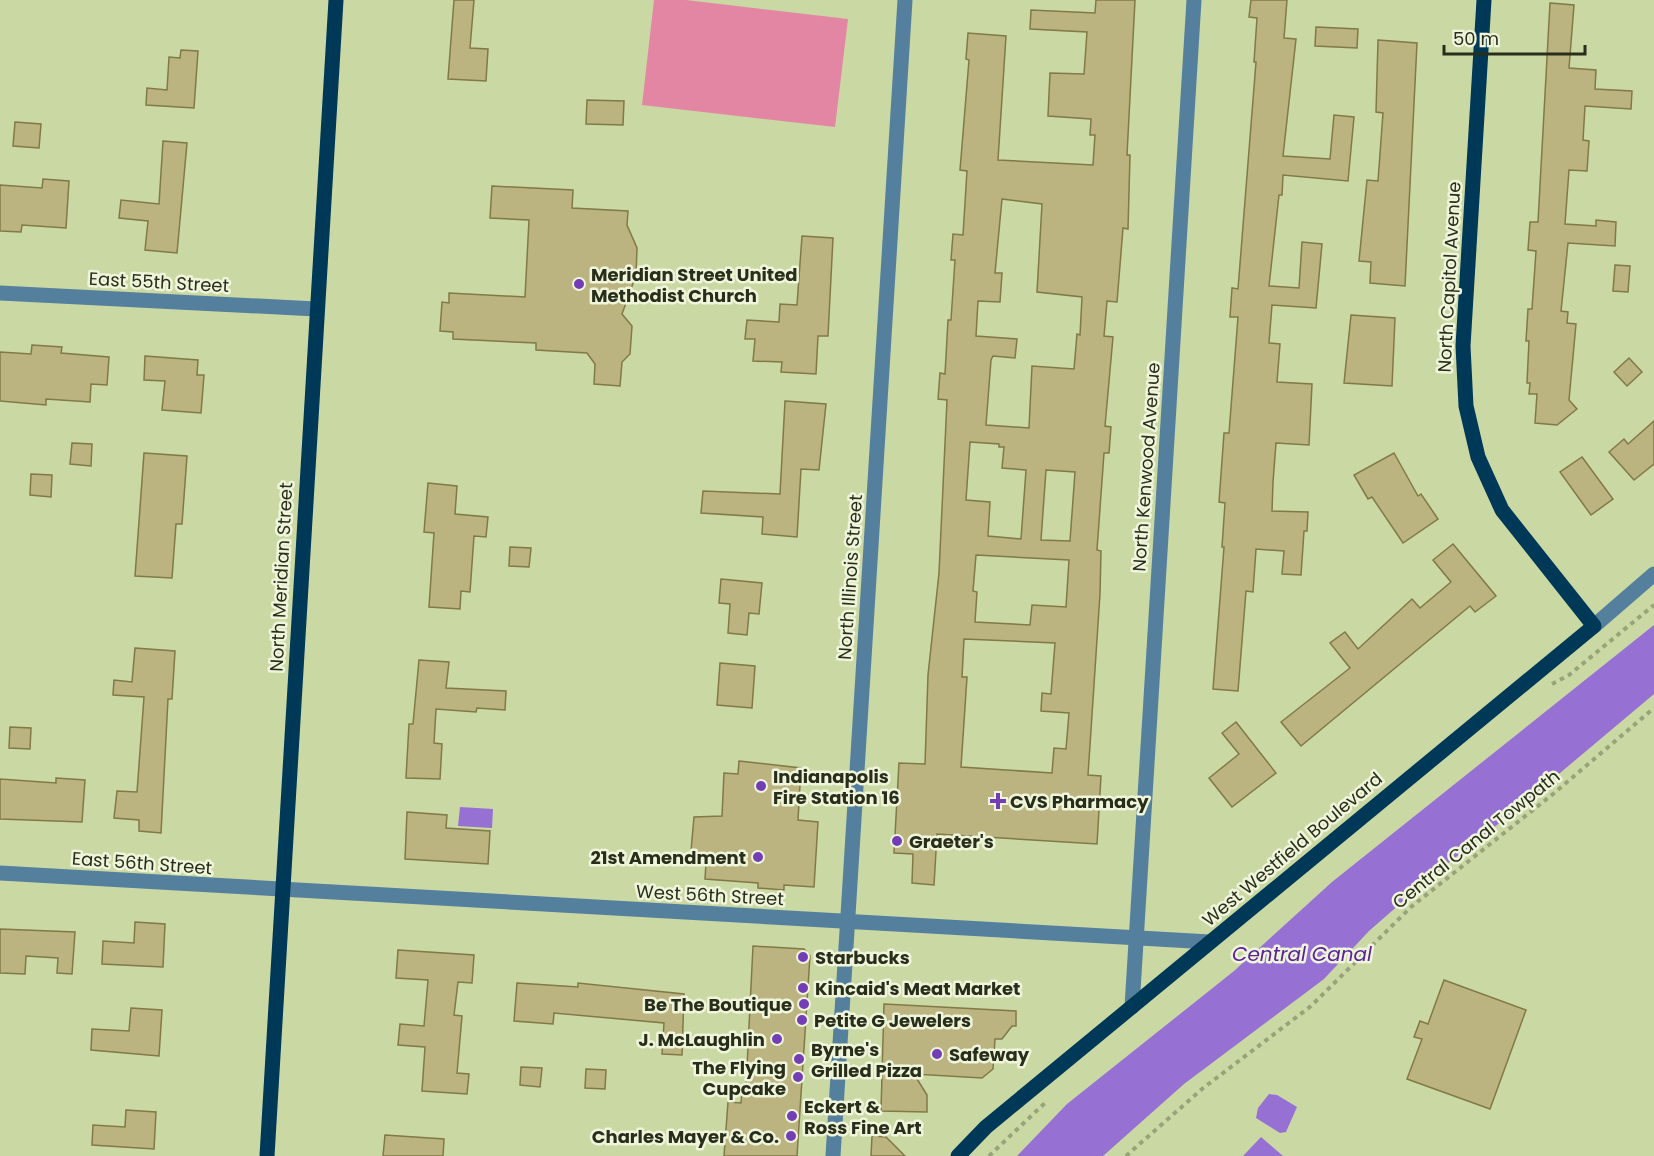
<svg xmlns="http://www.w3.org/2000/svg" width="1654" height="1156" font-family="Poppins,sans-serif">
  <rect width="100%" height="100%" fill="#cad8a4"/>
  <path fill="#e386a3" d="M654,0H686L848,19L835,127L642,105Z"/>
  <g fill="#9770d4">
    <path d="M1654,625V694L1516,810L1433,875L1369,931L1324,979L1184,1084L1103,1156H1017L1067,1104L1234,971L1332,882Z"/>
    <path d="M460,807L493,809L492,828L458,826Z"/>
    <path d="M1269,1094L1277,1095L1297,1107L1286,1132L1280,1133L1256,1118L1258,1108Z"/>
    <path d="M1261,1137L1283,1156H1243Z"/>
  </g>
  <g fill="#bcb480" stroke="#817946" stroke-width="1.5" fill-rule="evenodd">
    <path d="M454,0H474L470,48L488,49L486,81L448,79Z"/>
    <path d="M1096,0H1135L1127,155H1130L1128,229L1123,228L1117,302L1107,301L1104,336L1113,337L1105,426L1111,427L1109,453H1104L1097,550L1101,551L1100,594L1088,775L1101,776L1097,844L937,834L934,885L912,883L913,854L894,853L899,763L925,764L928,675L939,573L947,400L938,399L940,373L945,374L948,320H951L955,260H951L953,234L963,235L967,171L960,170L969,60L966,59L968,33L1006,36L998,160L1093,165L1095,135H1090L1091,119L1048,116L1050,73L1084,74L1087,32L1030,29L1031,10L1095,13ZM1002,199L1042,204L1037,292L1082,297L1080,335L1077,334L1074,369L1032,366L1029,428L986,425L991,360L993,356L1015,358L1017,339L976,336L978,301L1000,302L1002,273H995ZM970,442L999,444V447H1004L1002,468L1026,470L1021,539L988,536L990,502L966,500ZM1046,470L1075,472L1070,541L1041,540ZM976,555L1069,560L1066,607L1032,605L1030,625L975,622L977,592L973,591ZM964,639L1055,643L1051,694L1042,693L1041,711L1069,713L1066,749L1054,748L1052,773L961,767L967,677H962Z"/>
    <path d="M1251,0H1287L1284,38L1296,39L1283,156L1330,159L1334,115L1354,117L1348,181L1283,175L1282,195H1279L1269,286L1299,288L1302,242L1322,244L1316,308L1272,305L1269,343L1280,344L1277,382L1312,384L1309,445L1276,443L1273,482L1272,511L1308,512L1307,531H1304L1301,575L1282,574L1284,551L1256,549L1253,592L1246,591L1238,691L1213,689L1224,547H1222L1225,503L1219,502L1224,433H1229L1238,317H1230L1232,288L1238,289L1256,62H1254L1257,18L1249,17Z"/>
    <path d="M1550,3L1574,5L1569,68L1596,70L1595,89L1632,91L1631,109L1585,106L1583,140L1589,141L1587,171L1569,170L1565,224L1596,226V220L1616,222L1615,246L1568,243L1561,311L1568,312L1567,323L1576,324L1569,400L1577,409L1557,425L1535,423L1537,394H1529L1530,383H1527L1529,341H1526L1528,309H1532L1536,251L1528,250L1530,222H1538Z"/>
    <path d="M1316,27L1358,29L1357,48L1315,46Z"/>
    <path d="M1378,40L1417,43L1405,286L1370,283L1371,262L1359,261L1367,180L1378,181L1383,113L1376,112Z"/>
    <path d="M181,50L198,51L194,108L146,105L147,88L167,90L169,57L180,58Z"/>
    <path d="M587,100L624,101L623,125L586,124Z"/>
    <path d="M15,122L41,124L39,148L13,146Z"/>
    <path d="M163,141L187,143L177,253L145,250L148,221L119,218L121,200L159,204Z"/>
    <path d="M43,179L69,181L66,228L22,225L21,232L0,231V185L42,188Z"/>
    <path d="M492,186L573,190L572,208L628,211L627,225L637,248L636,275L622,314L632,326L630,354L622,362L620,386L594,384L595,364L587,353L536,350V343L453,339V332L440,331L442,302L449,303V293L525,297L529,220L490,218Z"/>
    <path d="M802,236L833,238L828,336H818L816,374L781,372L782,362L753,361L755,339H745L747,320L779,322L780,304L797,305Z"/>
    <path d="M1615,265L1630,266L1628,292L1613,291Z"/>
    <path d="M1351,315L1395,318L1392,386L1344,383Z"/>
    <path d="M32,345L62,347L61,353L109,357L107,385L91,384L90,402L46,399V405L0,401V352L31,354Z"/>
    <path d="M145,356L198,360L197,375H204L201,413L162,410L165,381L144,380Z"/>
    <path d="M1629,358L1642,372L1627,386L1614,372Z"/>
    <path d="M785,401L826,404L819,470L801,469L797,537L762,534L763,517L701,513L703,491L780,494Z"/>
    <path d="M1654,421V464L1634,480L1609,452L1624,439L1628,444Z"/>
    <path d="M72,443L92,444L91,466L70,464Z"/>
    <path d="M144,453L187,456L182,524H176L172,578L135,576Z"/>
    <path d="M1394,453L1418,496L1421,494L1438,519L1403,543L1372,497L1368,499L1354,475Z"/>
    <path d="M1582,457L1613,499L1591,515L1560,472Z"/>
    <path d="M31,474L52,475L51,497L30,495Z"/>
    <path d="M428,483L457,486L455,514L488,517L486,537L474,536L470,592L461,591L460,609L429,607L434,533L424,532Z"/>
    <path d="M1453,544L1496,596L1475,612L1470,606L1301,746L1281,722L1350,668L1330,643L1345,632L1358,649L1412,599L1420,608L1451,582L1433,560Z"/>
    <path d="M510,547L531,548L529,567L509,566Z"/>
    <path d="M721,579L762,583L759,614L749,613L747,635L728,633L730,604L719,603Z"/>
    <path d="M135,648L175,651L172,699H168L161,833L139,831V820L114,818L117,791L137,792L144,697L113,695L114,680L132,682Z"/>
    <path d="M419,660L449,662L446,688L506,691L505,710L477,708L476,712L436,709L434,743L442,744L440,779L406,778L409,724H413Z"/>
    <path d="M720,663L755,666L752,708L717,705Z"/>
    <path d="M1236,722L1276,773L1232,807L1209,778L1239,754L1222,733Z"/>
    <path d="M10,727L31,728L30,749L9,748Z"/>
    <path d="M739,761L801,768L798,820L818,822L814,887L784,885V890L758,888V883L705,879L706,863L699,862L700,852L691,851L694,817L722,816L724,773L738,774Z"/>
    <path d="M56,778L85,780L82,822L0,819V779L56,783Z"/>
    <path d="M407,812L447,815L446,828L490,831L488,864L405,859Z"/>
    <path d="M135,922L165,924L163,967L102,964L103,941L134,943Z"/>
    <path d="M0,929L75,932L72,974L57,973L58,958L26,956L25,974L0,973Z"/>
    <path d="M753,946L804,949L810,956L797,1156H724L728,1102L741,1103L742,1091L746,1087Z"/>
    <path d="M398,950L474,955L472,983L458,982L454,1015L462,1016L457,1073L469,1074L467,1094L422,1091L425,1047L398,1045L400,1024L424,1026L428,980L396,978Z"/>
    <path d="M1444,980L1526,1010L1490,1109L1407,1079L1422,1039L1414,1037L1420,1021L1428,1024Z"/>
    <path d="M517,983L578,987V983L684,994L682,1055L662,1054L664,1023L554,1013L553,1024L514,1021Z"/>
    <path d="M884,1004L1016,1011V1026H1012L1002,1039H995L993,1069L982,1078L914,1074L927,1095V1112L881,1111Z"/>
    <path d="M131,1008L162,1010L159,1056L91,1050L92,1029L129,1031Z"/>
    <path d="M521,1067L542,1068L540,1087L520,1085Z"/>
    <path d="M586,1069L606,1070L605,1089L585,1088Z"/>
    <path d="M126,1110L156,1112L154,1149L92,1145L93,1125L125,1127Z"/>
    <path d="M385,1135L444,1139L443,1156H383Z"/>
    <path d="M872,1136L886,1137L905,1156H871Z"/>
  </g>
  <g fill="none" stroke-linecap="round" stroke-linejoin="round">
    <g stroke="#98a379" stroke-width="4" stroke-dasharray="4.5 4.5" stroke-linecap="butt">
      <path d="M1552,684L1569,675L1654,605"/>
      <path d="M989,1156L1047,1101"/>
      <path d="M1126,1156L1202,1089L1311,1006L1411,907L1553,794L1654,708"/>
    </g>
    <g stroke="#547f9d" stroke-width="15">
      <path d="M0,293L316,309"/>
      <path d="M1594,626L1654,574"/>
      <path d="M0,873L1210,942"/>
      <path d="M1132,1007L1194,0"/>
      <path d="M833,1156L905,0"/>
    </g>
    <g stroke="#003857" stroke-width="15">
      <path d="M267,1156L336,0"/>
      <path d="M958,1156L986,1127L1594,626L1502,510L1478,457L1466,406L1463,346L1484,0"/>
    </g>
  </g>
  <g fill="#733eb5" stroke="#eef5db" stroke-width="2">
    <circle cx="579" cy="284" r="6"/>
    <circle cx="761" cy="786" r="6"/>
    <path d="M995 792h6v6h6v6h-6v6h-6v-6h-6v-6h6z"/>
    <circle cx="897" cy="841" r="6"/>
    <circle cx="758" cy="857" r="6"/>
    <circle cx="803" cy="957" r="6"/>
    <circle cx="803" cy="988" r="6"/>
    <circle cx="804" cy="1004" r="6"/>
    <circle cx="802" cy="1020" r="6"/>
    <circle cx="777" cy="1039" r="6"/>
    <circle cx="937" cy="1054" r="6"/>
    <circle cx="799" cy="1059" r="6"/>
    <circle cx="798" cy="1077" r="6"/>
    <circle cx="792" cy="1116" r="6"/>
    <circle cx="791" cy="1136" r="6"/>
  </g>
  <g text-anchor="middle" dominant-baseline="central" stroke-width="5" stroke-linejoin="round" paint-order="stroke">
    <g font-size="18" font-weight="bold" fill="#292e1a" stroke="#eef5db" text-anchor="start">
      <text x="591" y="274">Meridian Street United<tspan x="591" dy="21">Methodist Church</tspan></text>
      <text x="773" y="776">Indianapolis<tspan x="773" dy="21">Fire Station 16</tspan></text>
      <text x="1010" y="801">CVS Pharmacy</text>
      <text x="909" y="841">Graeter's</text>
      <text x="746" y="857" text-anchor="end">21st Amendment</text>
      <text x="815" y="957">Starbucks</text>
      <text x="815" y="988">Kincaid's Meat Market</text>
      <text x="792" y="1004" text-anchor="end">Be The Boutique</text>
      <text x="814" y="1020">Petite G Jewelers</text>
      <text x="765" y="1039" text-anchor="end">J. McLaughlin</text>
      <text x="811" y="1049">Byrne's<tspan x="811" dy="21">Grilled Pizza</tspan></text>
      <text x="949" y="1054">Safeway</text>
      <text x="786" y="1067" text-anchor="end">The Flying<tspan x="786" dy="21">Cupcake</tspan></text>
      <text x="804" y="1106">Eckert &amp;<tspan x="804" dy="21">Ross Fine Art</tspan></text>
      <text x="779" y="1136" text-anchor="end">Charles Mayer &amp; Co.</text>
    </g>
    <g font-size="18" fill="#292e1a" stroke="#eef5db">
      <text transform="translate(1449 277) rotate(-87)">North Capitol Avenue</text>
      <text transform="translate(159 282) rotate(3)">East 55th Street</text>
      <text transform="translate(1146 467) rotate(-86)">North Kenwood Avenue</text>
      <text transform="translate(281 577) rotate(-87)">North Meridian Street</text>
      <text transform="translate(850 577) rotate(-86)">North Illinois Street</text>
      <text transform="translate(1476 839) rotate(-39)">Central Canal Towpath</text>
      <text transform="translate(1292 849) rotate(-40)">West Westfield Boulevard</text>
      <text transform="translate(142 863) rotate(4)">East 56th Street</text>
      <text transform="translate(710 895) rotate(3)">West 56th Street</text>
    </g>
    <g font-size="20" font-style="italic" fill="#5b2299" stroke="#eef5db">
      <text x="1302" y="954">Central Canal</text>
    </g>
  </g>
  <path d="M1444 45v9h141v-9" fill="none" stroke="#292e1a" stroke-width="3"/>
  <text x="1453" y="45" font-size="18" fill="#292e1a" stroke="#eef5db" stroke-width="4.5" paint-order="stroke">50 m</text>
</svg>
